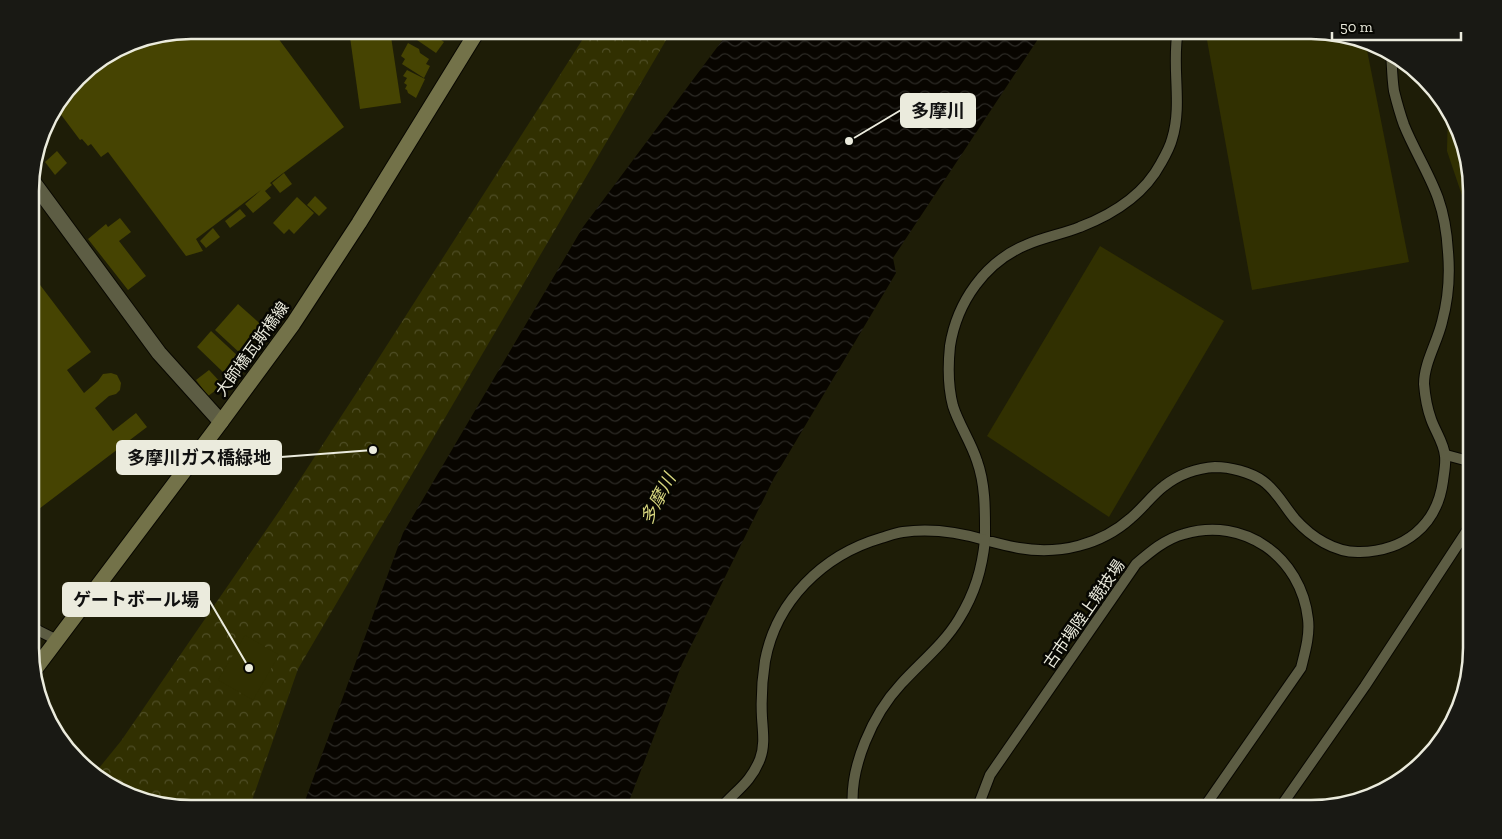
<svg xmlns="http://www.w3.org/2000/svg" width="1502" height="839" font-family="'Zilla Slab','Noto Sans JP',serif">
  <defs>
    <pattern id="park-crowns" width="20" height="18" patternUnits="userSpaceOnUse" patternTransform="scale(1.25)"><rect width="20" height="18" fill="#313001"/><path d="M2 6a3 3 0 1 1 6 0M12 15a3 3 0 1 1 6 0" fill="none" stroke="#4f4e26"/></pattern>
    <pattern id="water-waves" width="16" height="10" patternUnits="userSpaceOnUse" patternTransform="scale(1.25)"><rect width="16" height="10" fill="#080500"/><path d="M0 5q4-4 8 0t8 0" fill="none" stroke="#2c2a25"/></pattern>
  </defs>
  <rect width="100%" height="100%" fill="#1e1d07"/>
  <path fill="url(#park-crowns)" d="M587,30H672L298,669L249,809H191L111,788L95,773L121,741L282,507L357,392L588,31Z"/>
  <g fill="#313001">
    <path d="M1271,30H1311L1366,45L1409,262L1252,290L1207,40Z"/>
    <path d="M1448,110L1472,180V225L1447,151Z"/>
    <path d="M1100,246L1224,321L1109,517L987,436Z"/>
    <path d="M245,635L279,655L253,700L218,680Z"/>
  </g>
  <path fill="url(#water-waves)" d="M730,30H1044L893,258L896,273L774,478L682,664L626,809H302L403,533L583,227Z"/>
  <g fill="#464402">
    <path d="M191,30H272L344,127L270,183L272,185L265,191L271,198L253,213L245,204L261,190L196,239L203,251L186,256L108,152L101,157L91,144L88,146L82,139L80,140L56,108L85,70L130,42Z"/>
    <path d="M278,30H292L294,32L287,39Z"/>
    <path d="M349,30H390L401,103L360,109Z"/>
    <path d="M424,30H427L444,42L436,53L417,40Z"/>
    <path d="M436,30H446L443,35Z"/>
    <path d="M408,43L419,49L420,53L429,59L426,64L430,66L424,78L402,64L405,59L401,56Z"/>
    <path d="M407,70L425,79L416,98L408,93L407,90L405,89L407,85L404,83L407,78L403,76Z"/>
    <path d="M57,151L67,163L55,175L45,162Z"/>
    <path d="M284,173L292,184L280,193L272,183Z"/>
    <path d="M315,196L327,208L319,216L307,205Z"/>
    <path d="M297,197L314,213L294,234L289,229L284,234L273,223Z"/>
    <path d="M240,209L246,216L230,228L225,221Z"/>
    <path d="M120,218L131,232L119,241L146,276L128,290L88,239L106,224L108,227Z"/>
    <path d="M213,228L220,237L206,248L200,241Z"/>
    <path d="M31,273L91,352L67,370L84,393L98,381L103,374L111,373L117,375L121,383L120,390L116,394L109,396L95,408L113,431L136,413L147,427L31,515Z"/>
    <path d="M238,304L266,329L242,355L215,330Z"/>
    <path d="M211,331L240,358L225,374L197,347Z"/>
    <path d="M209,370L223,385L208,396L196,380Z"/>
  </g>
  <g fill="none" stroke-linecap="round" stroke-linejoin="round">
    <g stroke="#080700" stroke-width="12">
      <g id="lane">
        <path d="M1178,30C1171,66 1183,104 1172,139C1170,147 1165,156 1161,163C1144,195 1114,214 1080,227C1063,234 1044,237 1026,245C985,262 957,302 950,346C948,365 948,387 953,406C959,425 971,442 977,461C986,486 985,514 985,540C996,543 1008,546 1019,548C1059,555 1101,545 1131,518C1143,508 1152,495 1164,486C1178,475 1197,468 1215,467C1230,467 1250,472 1263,481C1277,491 1284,506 1295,519C1311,537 1335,553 1360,552C1404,551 1437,526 1443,481C1444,473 1446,464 1445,456C1444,443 1435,431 1431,419C1427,408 1425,396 1424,384C1424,363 1437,343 1442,322C1448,300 1450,275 1448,252C1447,234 1444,215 1438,198C1429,173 1414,150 1404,125C1400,114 1397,103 1394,91C1392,78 1392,65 1391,51"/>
        <path d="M1446,455L1472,462"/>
        <path d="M31,625L39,631L57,640"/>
        <path d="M720,809C736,790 750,784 760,759C765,746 763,732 762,718C761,699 762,680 765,661C776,601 823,555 881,538C888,536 895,533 903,532C931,528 958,532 985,540C982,569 975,593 959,619C944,644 921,662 901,684C873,714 849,767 853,809"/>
        <path d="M977,809L990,775L1136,564C1150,552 1165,539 1184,534C1244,516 1301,557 1308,619C1310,635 1305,652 1301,668L1203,809"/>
        <path d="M1279,809L1365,686L1472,523"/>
      </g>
    </g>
    <g stroke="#080700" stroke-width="17">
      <path id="street" d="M31,179L159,353L221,422"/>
    </g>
    <g stroke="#080700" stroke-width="17">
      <path id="secondary" d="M33,672L221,422L293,324L359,223L478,30"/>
    </g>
    <use href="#lane" stroke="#5d5d44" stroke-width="10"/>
    <use href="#street" stroke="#5d5d44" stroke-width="15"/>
    <use href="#secondary" stroke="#737249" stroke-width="15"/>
  </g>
  <g text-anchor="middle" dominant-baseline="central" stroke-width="5" stroke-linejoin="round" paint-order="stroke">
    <g font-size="16" fill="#ebebdd" stroke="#070702">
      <text transform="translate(252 349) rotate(-54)">大師橋瓦斯橋線</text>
      <text transform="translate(1084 614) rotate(-55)">古市場陸上競技場</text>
    </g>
    <g font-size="18" font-style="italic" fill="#d7d67e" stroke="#070702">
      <text transform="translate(658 499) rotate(-62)">多摩川</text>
    </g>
  </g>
  <path d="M0 0H1502V839H0ZM191 39H1311A152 152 0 0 1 1463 191V648A152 152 0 0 1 1311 800H191A152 152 0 0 1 39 648V191A152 152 0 0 1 191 39Z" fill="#191914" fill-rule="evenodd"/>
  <path fill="none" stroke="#ebebdd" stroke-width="2.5" d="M191 39H1311A152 152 0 0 1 1463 191V648A152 152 0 0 1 1311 800H191A152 152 0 0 1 39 648V191A152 152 0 0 1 191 39Z"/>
  <path fill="none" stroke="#ebebdd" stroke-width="2" d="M849 141L901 110M373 450L281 457M249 668L209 600"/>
  <g fill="#ebebdd" stroke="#070702" stroke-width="2">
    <circle cx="849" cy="141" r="5"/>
    <circle cx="373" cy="450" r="5"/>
    <circle cx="249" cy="668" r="5"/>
  </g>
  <g fill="#ebebdd" stroke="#ebebdd" stroke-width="2">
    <rect x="901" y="94" width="74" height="33" rx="5"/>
    <rect x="117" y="441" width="164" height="33" rx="5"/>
    <rect x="63" y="583" width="146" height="33" rx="5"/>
  </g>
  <g font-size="18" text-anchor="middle" font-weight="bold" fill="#111">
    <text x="938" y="117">多摩川</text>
    <text x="199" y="464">多摩川ガス橋緑地</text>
    <text x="136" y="606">ゲートボール場</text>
  </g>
  <path d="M1332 32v8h129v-8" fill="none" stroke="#ebebdd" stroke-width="2.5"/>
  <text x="1340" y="32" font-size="15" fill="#ebebdd" stroke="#070702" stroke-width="4" paint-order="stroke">50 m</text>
</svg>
